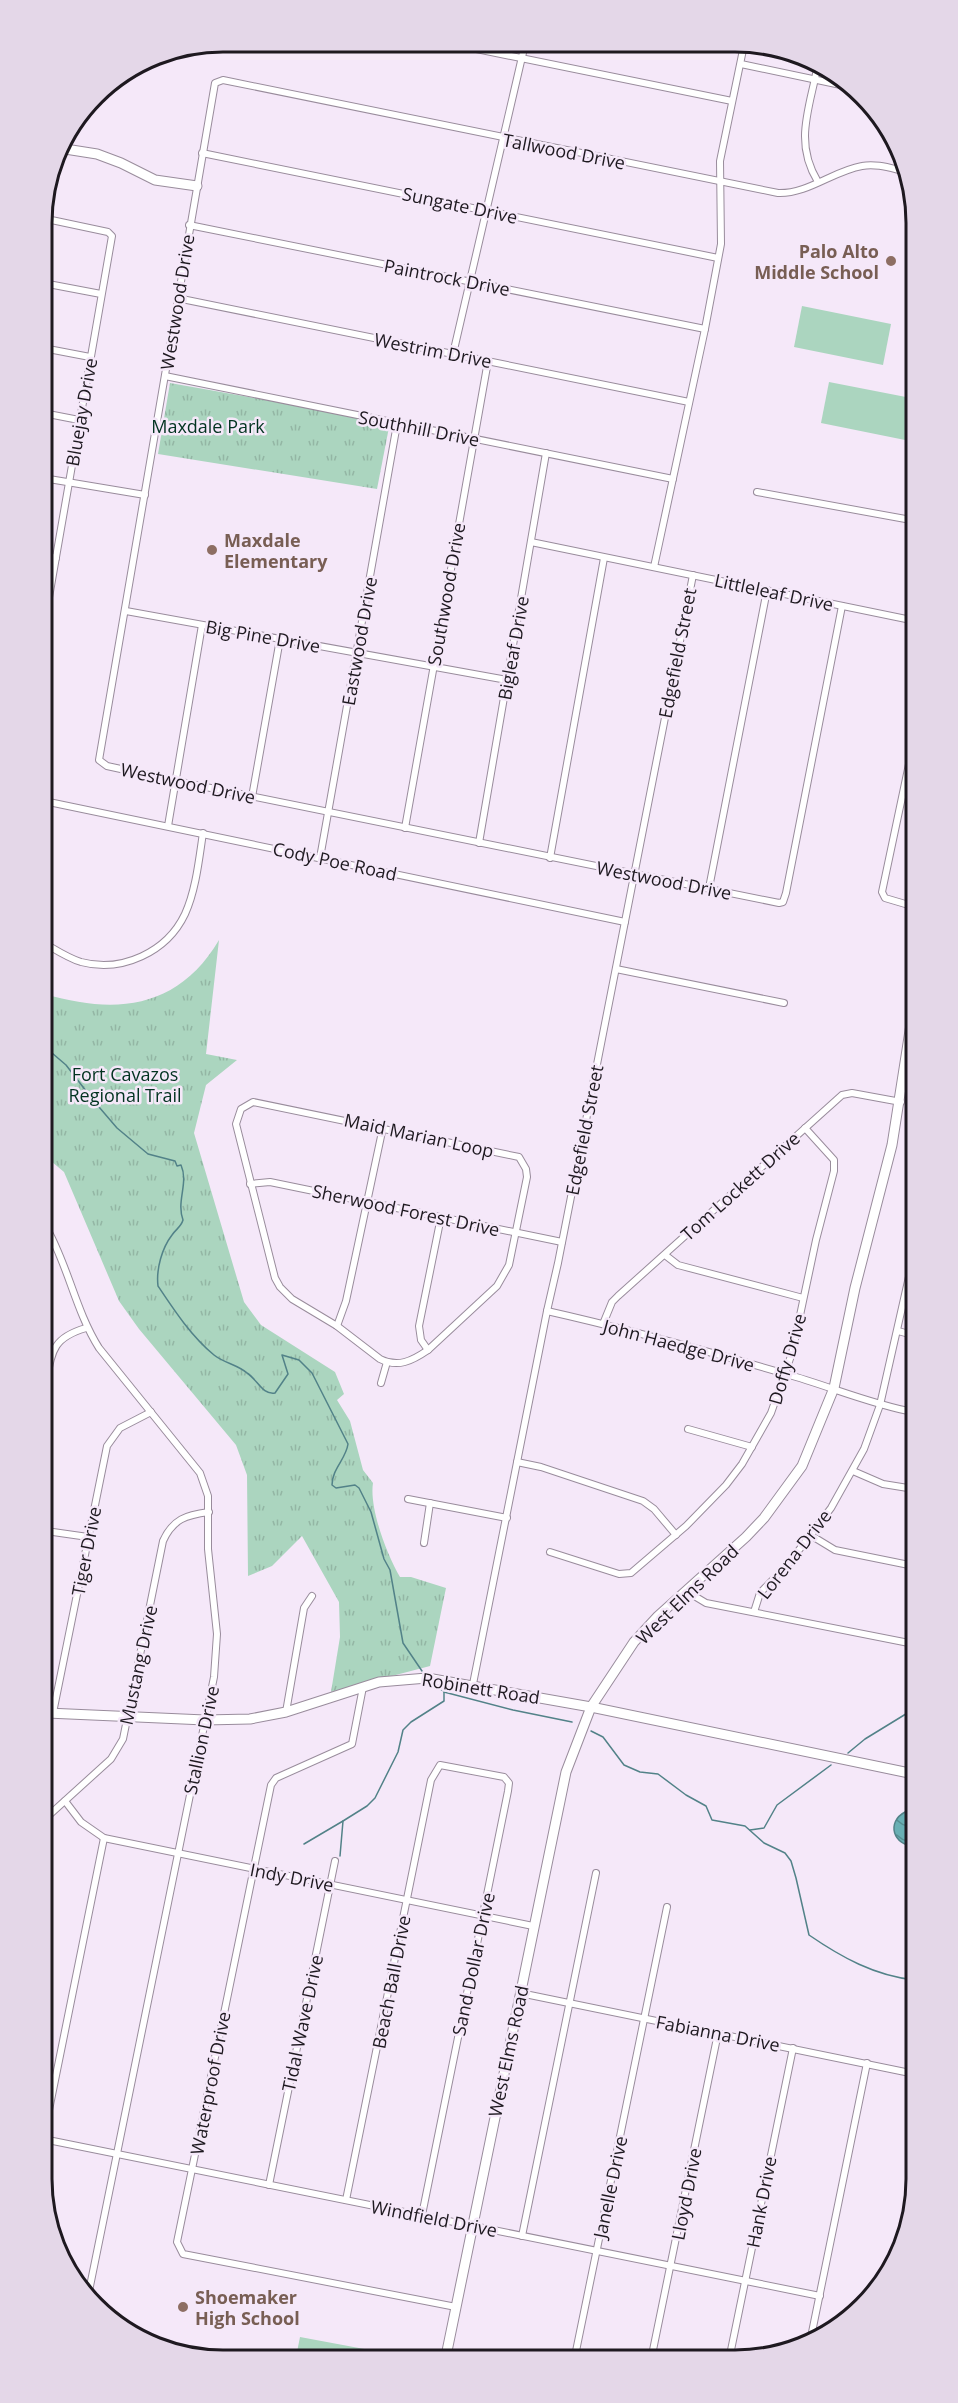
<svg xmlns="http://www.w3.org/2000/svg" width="958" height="2403" font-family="'Open Sans',sans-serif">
  <defs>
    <pattern id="park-tufts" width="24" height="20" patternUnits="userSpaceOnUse" patternTransform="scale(1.5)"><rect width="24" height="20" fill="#abd5bf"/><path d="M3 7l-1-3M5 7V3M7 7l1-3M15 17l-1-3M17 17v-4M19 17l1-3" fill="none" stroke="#93b6a4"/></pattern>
    <pattern id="water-waves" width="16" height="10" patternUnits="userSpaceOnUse" patternTransform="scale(1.5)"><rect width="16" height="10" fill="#69afb4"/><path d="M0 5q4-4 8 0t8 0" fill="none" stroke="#568e92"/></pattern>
  </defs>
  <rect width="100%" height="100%" fill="#f5e8f9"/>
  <g fill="url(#park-tufts)">
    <path d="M170,383L390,422L377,489L158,454Z"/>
    <path d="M219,940L206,1054L237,1060L206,1085L194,1133L244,1302L261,1325L335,1372L344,1394L337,1400L350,1421L363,1470L373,1483C369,1508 387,1555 400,1577H411L446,1588L430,1666L331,1692L340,1637L339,1602L302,1536L272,1566L248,1576L247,1475L236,1445L139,1329L119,1301L64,1172L45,1156V994C116,1015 178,1009 219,940Z"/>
  </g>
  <g fill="#abd5bf">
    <path d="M802,306L891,324L883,365L794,347Z"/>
    <path d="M829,382L911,398L910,441L821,423Z"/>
    <path d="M184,411L196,414L193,434L180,432Z"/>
    <path d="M300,2337L375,2351L374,2357H296Z"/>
  </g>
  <path fill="url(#water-waves)" stroke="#528288" stroke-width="1.5" d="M905,1812H915V1846C893,1846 886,1822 905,1812Z"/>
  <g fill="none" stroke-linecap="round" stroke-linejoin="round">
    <g stroke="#528288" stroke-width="1.5">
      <path d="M45,1047L66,1065L93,1100L117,1128L148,1154L175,1161L177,1166L181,1165C189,1183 176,1201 183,1220C181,1227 176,1229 172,1235C162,1248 156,1269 158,1286C174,1310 191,1336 214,1355C224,1363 238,1365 247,1373C258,1380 262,1395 275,1393L288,1374L282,1355L299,1360L312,1373L348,1444C346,1459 332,1469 332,1485L336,1488L355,1485L359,1488L371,1512L384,1559L390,1570L403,1643L422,1671"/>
      <path d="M444,1692L513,1710L572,1722"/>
      <path d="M591,1731L603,1737L624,1765L640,1772L658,1774L686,1795L706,1806L712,1820L745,1826L764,1843L785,1853L791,1861L796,1878L809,1935C841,1957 875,1976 915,1980"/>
      <path d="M848,1753L865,1739L914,1709"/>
      <path d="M750,1830L764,1828L777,1805L831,1765"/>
      <path d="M304,1844L343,1821"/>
      <path d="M340,1856L343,1821L367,1806L375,1798L398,1752L403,1730L411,1722L444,1701V1691L428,1683"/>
    </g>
    <g stroke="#998c9c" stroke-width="8">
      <g id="street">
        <path d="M447,43L732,101"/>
        <path d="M741,64L855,88"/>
        <path d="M817,69C809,110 794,143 818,182"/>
        <path d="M202,153L718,258"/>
        <path d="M42,218L108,232L112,236L44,626"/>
        <path d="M189,225L705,329"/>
        <path d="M43,283L101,294"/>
        <path d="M177,298L689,402"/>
        <path d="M43,348L90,357"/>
        <path d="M453,354L525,44"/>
        <path d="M165,376L673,479"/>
        <path d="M43,413L79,420"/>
        <path d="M43,478L145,495"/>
        <path d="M757,492L911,520"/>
        <path d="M531,542L911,620"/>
        <path d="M43,555L56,558"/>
        <path d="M654,567L705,329L721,244L720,161L744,45"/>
        <path d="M842,606L786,893L783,902L779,903L176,781L107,766L99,760L215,83L223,80L778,193C808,194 833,171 862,166C877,163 893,169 908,172"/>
        <path d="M126,611L507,680"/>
        <path d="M912,750L882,892L885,898L912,906"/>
        <path d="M252,797L280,639"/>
        <path d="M44,801L625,922"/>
        <path d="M168,826L202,625"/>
        <path d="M405,828L488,361"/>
        <path d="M479,843L546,453"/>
        <path d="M320,858L397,424"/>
        <path d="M550,858L604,558"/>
        <path d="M709,888L767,590"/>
        <path d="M44,943C56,950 68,958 81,962C122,973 167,952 185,914C196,890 199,859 203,833"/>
        <path d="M616,969L784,1003"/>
        <path d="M253,1102L519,1157L526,1169L527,1177L509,1265L497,1286L428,1350C412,1361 398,1368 380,1359L337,1326L292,1299L280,1287L275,1278L236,1124L241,1109Z"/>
        <path d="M250,1184L270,1182L562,1242"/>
        <path d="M45,1225C68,1264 75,1310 99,1348L200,1473L208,1496V1549L217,1634L214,1677L88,2296"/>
        <path d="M665,1255L678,1265L803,1298"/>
        <path d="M547,1311C627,1329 707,1351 786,1374C829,1386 870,1404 913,1412"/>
        <path d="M603,1324L612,1302L618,1296L842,1095L852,1093L901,1102"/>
        <path d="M337,1326L346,1301L383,1127"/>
        <path d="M898,1331L913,1335"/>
        <path d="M428,1350L421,1340L419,1326L441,1217"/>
        <path d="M381,1383L387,1362"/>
        <path d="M46,1384C52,1351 52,1338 86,1328"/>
        <path d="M688,1429L752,1447"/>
        <path d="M517,1462L541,1467L643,1501L654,1509L676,1535"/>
        <path d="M853,1471L883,1484L914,1489"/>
        <path d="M408,1499L507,1518"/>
        <path d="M46,1531L88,1537"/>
        <path d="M812,1536L835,1550L914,1566"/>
        <path d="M424,1543L430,1503"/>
        <path d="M550,1552L619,1574L631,1573L686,1526L726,1485L742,1464L771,1413L792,1353L816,1240L834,1171V1160L805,1128"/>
        <path d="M690,1589L696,1597L706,1603L914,1644"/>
        <path d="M754,1612L760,1593L789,1563L831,1508L864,1449L880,1405L913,1259"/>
        <path d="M473,1684L547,1311L558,1263L693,575"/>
        <path d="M363,1687L352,1744L276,1778L271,1785L177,2242L183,2254L456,2307"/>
        <path d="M286,1712L304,1608L312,1596"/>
        <path d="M53,1713L107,1446L120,1428L151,1412"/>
        <path d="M65,1801L81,1822L104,1838L533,1926"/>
        <path d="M47,1817L111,1759L123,1739L163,1541C173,1519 186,1515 209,1512"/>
        <path d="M520,1993L915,2074"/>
        <path d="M48,2115L104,1838"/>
        <path d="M48,2140L820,2296"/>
        <path d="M269,2185L335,1861"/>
        <path d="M346,2200L431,1780L440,1765L504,1777L509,1783L508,1791L422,2215"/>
        <path d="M522,2236L596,1873"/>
        <path d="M810,2342L867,2063"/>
        <path d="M652,2355L718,2033"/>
        <path d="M730,2355L793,2048"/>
        <path d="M575,2356L667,1907"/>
      </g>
    </g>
    <g stroke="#998c9c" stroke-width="11">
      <g id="secondary">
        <path d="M59,148L97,154L121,163L155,180L197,186"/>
        <path d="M47,1713L205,1720L250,1719L286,1712L379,1682L427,1678L591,1707L914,1774"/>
        <path d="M446,2356L566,1772L591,1707L634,1642L658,1616L746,1537L764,1518L802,1466L834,1388L855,1288L892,1145L912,1018"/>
      </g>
    </g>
    <use href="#street" stroke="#fff" stroke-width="6"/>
    <use href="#secondary" stroke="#fff" stroke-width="9"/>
  </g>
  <g fill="#8d6e63" stroke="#f5e8f9" stroke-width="2">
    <circle cx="891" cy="261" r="6"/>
    <circle cx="212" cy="550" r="6"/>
    <circle cx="183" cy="2307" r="6"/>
  </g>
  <g text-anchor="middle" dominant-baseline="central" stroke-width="5" stroke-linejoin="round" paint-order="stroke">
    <g font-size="18" fill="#1e1920" stroke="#f5e8f9">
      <text transform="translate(564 151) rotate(11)">Tallwood Drive</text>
      <text transform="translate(460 205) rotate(12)">Sungate Drive</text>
      <text transform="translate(447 277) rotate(11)">Paintrock Drive</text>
      <text transform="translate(177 302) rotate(-81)">Westwood Drive</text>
      <text transform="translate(433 350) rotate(11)">Westrim Drive</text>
      <text transform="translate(81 412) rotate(-80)">Bluejay Drive</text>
      <text transform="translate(419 428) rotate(11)">Southhill Drive</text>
      <text transform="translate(774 592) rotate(12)">Littleleaf Drive</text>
      <text transform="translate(446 594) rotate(-80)">Southwood Drive</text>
      <text transform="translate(263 636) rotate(10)">Big Pine Drive</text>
      <text transform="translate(359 641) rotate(-80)">Eastwood Drive</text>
      <text transform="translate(513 648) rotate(-80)">Bigleaf Drive</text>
      <text transform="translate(677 653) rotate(-79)">Edgefield Street</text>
      <text transform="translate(188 783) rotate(12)">Westwood Drive</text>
      <text transform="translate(335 861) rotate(12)">Cody Poe Road</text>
      <text transform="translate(664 880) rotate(11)">Westwood Drive</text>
      <text transform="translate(584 1130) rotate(-79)">Edgefield Street</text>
      <text transform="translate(419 1135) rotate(12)">Maid Marian Loop</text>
      <text transform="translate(740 1186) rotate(-42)">Tom Lockett Drive</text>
      <text transform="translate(406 1210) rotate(12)">Sherwood Forest Drive</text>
      <text transform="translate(679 1345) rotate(15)">John Haedge Drive</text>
      <text transform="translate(787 1359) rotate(-74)">Doffy Drive</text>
      <text transform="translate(86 1551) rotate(-79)">Tiger Drive</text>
      <text transform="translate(794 1554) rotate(-52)">Lorena Drive</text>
      <text transform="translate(687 1594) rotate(-44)">West Elms Road</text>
      <text transform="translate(138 1665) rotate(-78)">Mustang Drive</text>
      <text transform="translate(481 1688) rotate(9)">Robinett Road</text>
      <text transform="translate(201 1740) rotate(-78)">Stallion Drive</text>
      <text transform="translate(292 1877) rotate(11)">Indy Drive</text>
      <text transform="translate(473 1964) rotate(-78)">Sand Dollar Drive</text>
      <text transform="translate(391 1982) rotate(-79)">Beach Ball Drive</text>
      <text transform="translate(302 2023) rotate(-78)">Tidal Wave Drive</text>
      <text transform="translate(718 2033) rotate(11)">Fabianna Drive</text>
      <text transform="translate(508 2051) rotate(-78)">West Elms Road</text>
      <text transform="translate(210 2083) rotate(-79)">Waterproof Drive</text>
      <text transform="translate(610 2187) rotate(-78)">Janelle Drive</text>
      <text transform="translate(686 2194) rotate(-79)">Lloyd Drive</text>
      <text transform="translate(761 2202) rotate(-79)">Hank Drive</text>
      <text transform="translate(434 2218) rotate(11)">Windfield Drive</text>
    </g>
    <g font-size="18" font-weight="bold" fill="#785e54" stroke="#f5e8f9" text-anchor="start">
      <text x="879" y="251" text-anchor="end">Palo Alto<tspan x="879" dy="21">Middle School</tspan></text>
      <text x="224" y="540">Maxdale<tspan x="224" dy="21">Elementary</tspan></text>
      <text x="195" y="2297">Shoemaker<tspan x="195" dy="21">High School</tspan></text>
    </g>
    <g font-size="18" fill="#023320" stroke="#f5e8f9">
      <text x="208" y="426">Maxdale Park</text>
      <text x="125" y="1074">Fort Cavazos<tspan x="125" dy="21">Regional Trail</tspan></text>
    </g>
  </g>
  <path d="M0 0H958V2403H0ZM223 52H735A171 171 0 0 1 906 223V2179A171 171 0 0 1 735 2350H223A171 171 0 0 1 52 2179V223A171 171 0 0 1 223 52Z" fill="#e4d7e8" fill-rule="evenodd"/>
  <path fill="none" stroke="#1e1920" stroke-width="3" d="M223 52H735A171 171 0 0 1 906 223V2179A171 171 0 0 1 735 2350H223A171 171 0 0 1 52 2179V223A171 171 0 0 1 223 52Z"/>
</svg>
